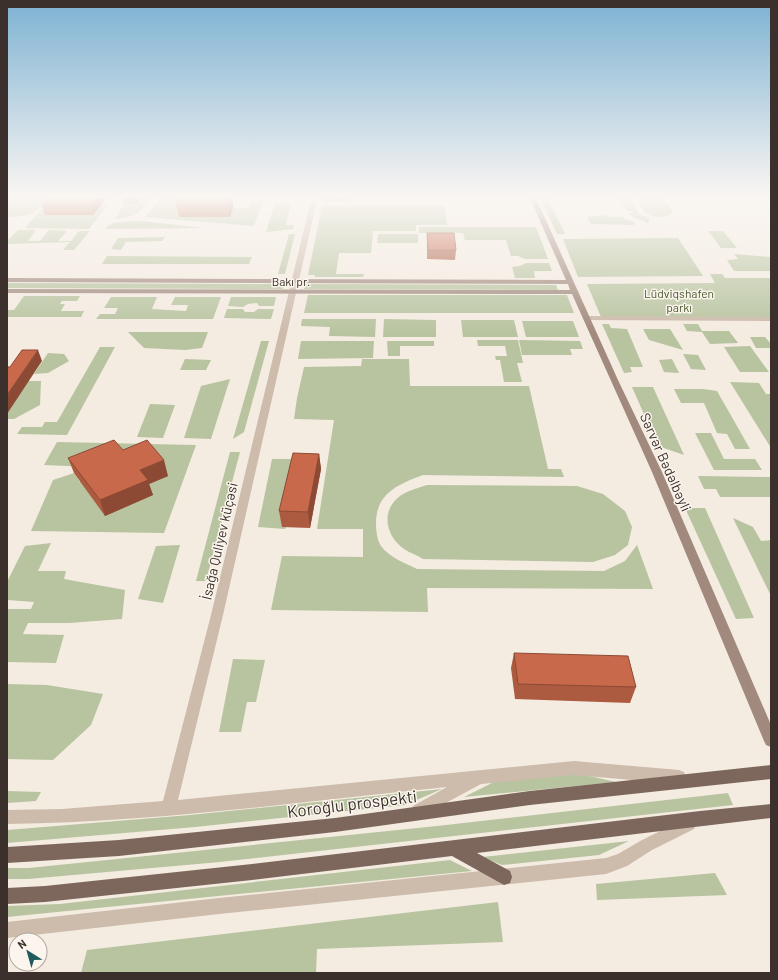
<svg xmlns="http://www.w3.org/2000/svg" width="778" height="980" font-family="Barlow,sans-serif">
  <rect width="100%" height="100%" fill="#f4ebe1"/>
  <g fill="#b8c4a0">
    <path d="M15,196H52C36,213 31,217 7,217V203Z"/>
    <path d="M142,196H151C138,215 138,216 115,219L124,204H136Z"/>
    <path d="M324,196H341V198H352L350,202H323Z"/>
    <path d="M539,196H547L565,234H557Z"/>
    <path d="M616,196H628L639,214L650,219L648,223C641,220 635,219 628,213H633L632,211H627Z"/>
    <path d="M636,196H662L672,210V214C665,219 650,218 644,211C641,206 638,201 636,196Z"/>
    <path d="M200,198L199,217H210L212,213L219,217H229L233,208H248L251,200L264,199L254,226L145,217L160,199Z"/>
    <path d="M275,203H291L286,225H294L293,229L266,232Z"/>
    <path d="M85,205H108L89,229L25,228L41,210Z"/>
    <path d="M322,206H445L447,225H416V231H373L371,253H339L336,274H364L363,277H315V275H308Z"/>
    <path d="M608,215L609,217H621L635,223L634,225L591,224L587,217Z"/>
    <path d="M142,221L203,228L105,229C112,219 131,222 142,221Z"/>
    <path d="M419,227H536L548,259H525L518,256H511L506,240H465L463,233H419Z"/>
    <path d="M18,230H36L28,241H40L49,230L67,231L58,241H71L79,231H90L74,250H63L70,242L7,244V241Z"/>
    <path d="M708,231H723L737,248H721Z"/>
    <path d="M289,234H295L285,274H278Z"/>
    <path d="M378,234H418V243H377Z"/>
    <path d="M165,237L162,241L126,242L121,250L111,249L118,238Z"/>
    <path d="M678,238L703,276L578,277L563,239Z"/>
    <path d="M734,254L771,257V271H734L727,260L738,259Z"/>
    <path d="M107,256L252,257L249,264H102Z"/>
    <path d="M526,263H549L552,271H534L535,278H515L512,267L520,266Z"/>
    <path d="M710,274H722L725,278H771V317H601L587,284L715,283Z"/>
    <path d="M7,283L284,284L283,289L7,288Z"/>
    <path d="M305,284L556,285L558,290L304,289Z"/>
    <path d="M308,295H567L574,313H304Z"/>
    <path d="M24,296H80L77,301H62L60,304H65L61,311H84L81,317H7V310H14Z"/>
    <path d="M111,297H157L152,309L186,311L188,305H171L175,297H221L213,319H96L100,314H115L118,308H104Z"/>
    <path d="M231,297H276L274,306H259L257,303L248,304L243,307L228,306Z"/>
    <path d="M227,309H243L245,312H254L258,309H274L271,319L224,318Z"/>
    <path d="M302,319H376L375,337L329,336L330,327L301,326Z"/>
    <path d="M384,319L436,320V337H383Z"/>
    <path d="M461,320H514L518,337H463Z"/>
    <path d="M522,321H573L579,337H526Z"/>
    <path d="M602,324H609L611,328L627,329L643,367H630L632,372L624,373Z"/>
    <path d="M683,324H698L702,331H729L738,343L710,344L702,332L687,331Z"/>
    <path d="M643,329H670L683,350L649,340Z"/>
    <path d="M128,332H208L202,348L185,350L144,348Z"/>
    <path d="M750,337H765L771,344V348H756Z"/>
    <path d="M477,340H518L523,363H517L522,382H504L500,360H496L495,356H507L505,346H478Z"/>
    <path d="M519,340L580,341L583,349H570L572,355H522Z"/>
    <path d="M261,341H269L244,432L233,439Z"/>
    <path d="M301,341H374L373,358L298,359Z"/>
    <path d="M387,341H434V346H400V356H388Z"/>
    <path d="M750,346L769,372H740L724,347Z"/>
    <path d="M100,347H115L67,435L17,434L22,427H42L45,422H57Z"/>
    <path d="M48,353L64,354L69,361L48,373L34,374Z"/>
    <path d="M683,354L698,355L706,370L691,369Z"/>
    <path d="M185,359L211,360L206,370H180Z"/>
    <path d="M362,359H409L410,386H529L548,469H561L564,477L423,475C399,484 376,493 376,523C376,530 377,540 381,546C390,558 405,563 417,569L604,571L625,561L637,545L653,589L427,588L428,612L271,610L282,556L363,557V529H317L334,420L294,419L297,398L304,367L361,366Z"/>
    <path d="M672,359L679,373L664,372L659,360Z"/>
    <path d="M230,379L211,439L184,438L201,386Z"/>
    <path d="M28,381H41L40,405L14,419H7V413Z"/>
    <path d="M730,382L759,383L766,394H771V448Z"/>
    <path d="M632,387H653L684,455L658,446Z"/>
    <path d="M674,389H703L717,391L750,449H735L727,434L717,433L704,403H681Z"/>
    <path d="M150,404L175,405L163,438L137,437Z"/>
    <path d="M695,433H711L724,459H755L762,470H714Z"/>
    <path d="M57,442L196,445L164,533L31,531L53,480L74,473L80,482L90,467L44,465Z"/>
    <path d="M230,452H240L206,581H196Z"/>
    <path d="M272,459H299L282,526L286,527L285,529L258,527Z"/>
    <path d="M698,476L771,477V497H720L716,489H704Z"/>
    <path d="M427,485L577,486L603,494L625,511L632,527L628,545L615,555L593,562L423,559C417,555 410,553 404,549C382,533 381,504 407,492C413,489 421,487 427,485Z"/>
    <path d="M685,508H705L754,618L736,619Z"/>
    <path d="M733,518L753,527L761,541L771,540V596Z"/>
    <path d="M51,543L38,571H66L64,579L125,590L122,619L69,623H28L23,634L64,635L56,663L7,662V609H31L34,602L7,600V582L25,546Z"/>
    <path d="M180,545L163,603L138,599L156,546Z"/>
    <path d="M233,659L265,660L256,702H247L241,732H219Z"/>
    <path d="M7,684L47,685L103,694L91,725L53,760L7,759Z"/>
    <path d="M576,773L616,782L464,797L494,782Z"/>
    <path d="M442,789L405,805L195,827L7,843V830L190,815Z"/>
    <path d="M7,791L41,792L36,801L7,803Z"/>
    <path d="M728,793L733,805L220,862L28,879H7V868H29L437,826Z"/>
    <path d="M629,841L599,855L502,865L482,857Z"/>
    <path d="M450,860L472,871L7,917V906L60,904Z"/>
    <path d="M715,873L727,895L597,900L596,884Z"/>
    <path d="M498,902L503,942L317,949L316,973H81L87,950Z"/>
  </g>
  <g fill="none" stroke-linecap="round" stroke-linejoin="round">
    <g fill="#cdbbac" fill-rule="evenodd">
      <path d="M312,196H318L223,615L178,800L574,761L679,770L684,772L686,777L684,782L679,784L574,775L481,784L418,818L413,816L411,811L413,806L447,787C300,802 154,822 7,824V810L62,809L163,801L211,615Z"/>
      <path d="M584,316L771,317V321L587,320H584Z"/>
      <path d="M689,817L694,819L696,824L694,829L652,850L627,866L606,874L219,914L7,938V922L219,898L606,858L618,854L642,840Z"/>
    </g>
    <path fill="#a18a7d" fill-rule="evenodd" d="M529,196H535L618,380L662,472L771,725V747L766,745L764,741L652,472L572,294L7,293V289L570,290L568,284L7,282V278L566,280Z"/>
    <g fill="#7d675c" fill-rule="evenodd">
      <path d="M771,765V779L530,805L335,832L119,856L7,863V847L119,840L335,818L530,791Z"/>
      <path d="M771,804V818L477,853L510,871L512,877L510,883L504,885L452,856L252,880L45,902L7,904V888L45,886L252,864L700,811Z"/>
    </g>
  </g>
  <g fill="#ac5a40">
    <path d="M108,196L93,215H45L42,206L69,198Z"/>
    <path d="M122,196H142L136,204H124Z"/>
    <path d="M232,196L233,208L230,217H179L176,204Z"/>
    <rect x="410" y="196" width="36" height="2"/>
    <path d="M427,233L456,250L455,260L427,259Z"/>
    <path d="M123,450L168,476L149,484L153,495L105,516L74,473L68,458Z"/>
    <path d="M319,454L321,469L310,528L282,527L279,511Z"/>
    <path d="M514,653L636,687L630,703L515,699L511,668Z"/>
  </g>
  <g fill="#8c4a34">
    <path d="M99,196H108L93,215L91,206Z"/>
    <path d="M135,196H142L136,204Z"/>
    <path d="M232,196L233,208L230,217L228,204Z"/>
    <path d="M38,350L42,361L7,414V395Z"/>
    <path d="M319,454L321,469L310,528L308,512Z"/>
    <path d="M164,460L168,476L149,484L153,495L105,516L100,500L140,470Z"/>
  </g>
  <g fill="#c8694b" stroke="#8c4a34">
    <path d="M71,196H99L91,206H42L50,198H69Z"/>
    <path d="M181,196H231L228,204H176Z"/>
    <path d="M427,233H454L456,250H428Z"/>
    <path d="M22,350H38L7,395V367H10Z"/>
    <path d="M114,440L123,450L147,440L164,460L140,470L148,480L100,500L68,458Z"/>
    <path d="M293,453L319,454L308,512L279,511Z"/>
    <path d="M514,653L628,656L636,687L518,684Z"/>
  </g>
  <linearGradient id="sky" x2="0" y2="1"><stop stop-color="#7eb2d2"/><stop offset="0.59" stop-color="#faf6f2"/><stop offset="1" stop-color="#faf6f2" stop-opacity="0"/></linearGradient>
  <rect width="778" height="333" fill="url(#sky)"/>
  <g text-anchor="middle" dominant-baseline="central" stroke-width="3" stroke-linejoin="round" paint-order="stroke">
    <g font-size="12" fill="#3b302b" stroke="#fbf5ee">
      <text x="291" y="281">Bakı pr.</text>
    </g>
    <g font-size="12" fill="#4a5a2e" stroke="#fbf5ee">
      <text x="679" y="293">Lüdviqshafen<tspan x="679" dy="14">parkı</tspan></text>
    </g>
    <g font-size="14" fill="#3b302b" stroke="#fbf5ee">
      <text transform="translate(666 462) rotate(66)">Sərvər Bədəlbəyli</text>
      <text transform="translate(219 541) rotate(-77)">İsağa Quliyev küçəsi</text>
    </g>
    <g font-size="17" fill="#3b302b" stroke="#fbf5ee">
      <text transform="translate(352 803) rotate(-7)">Koroğlu prospekti</text>
    </g>
  </g>
  <rect width="778" height="980" fill="none" stroke="#3b302b" stroke-width="16"/>
  <g transform="translate(28 952) rotate(323)"><circle r="19" fill="#fbf5ee" stroke="#aea6a0"/>
  <path d="M0-3L7 15L0 10L-7 15Z" fill="#1f5a5e"/>
  <text y="-6" font-size="11" font-weight="bold" text-anchor="middle" fill="#3b302b">N</text>
  </g>
</svg>
